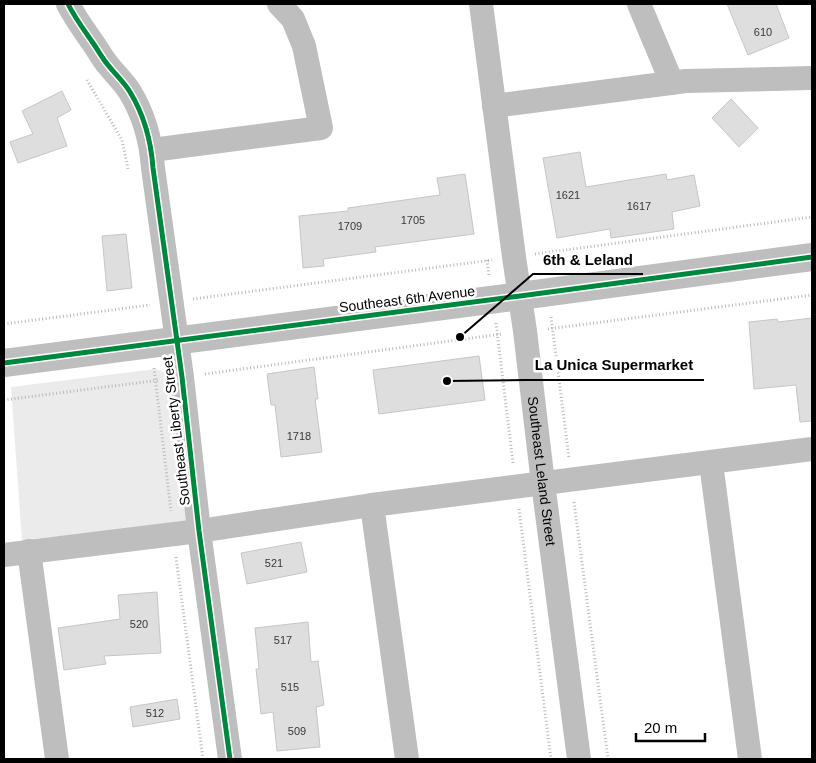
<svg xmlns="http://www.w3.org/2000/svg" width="816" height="763" font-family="Helvetica,sans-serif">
  <rect width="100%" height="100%" fill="#fff"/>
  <path fill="#ebebeb" d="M156,369L166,373L171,386L186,523L22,540L11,387Z"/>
  <g fill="#dedede" stroke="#c6c6c6">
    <path d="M727,4H776L789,38L748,55Z"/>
    <path d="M62,91L71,110L57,118L67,146L18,163L10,142L33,134L22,111Z"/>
    <path d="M731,99L758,128L739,147L712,118Z"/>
    <path d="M580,152L586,187L666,174L667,180L694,175L700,206L672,212L674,229L611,238L610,229L557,238L543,158Z"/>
    <path d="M465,174L474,234L375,247L376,252L323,259L324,266L303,268L299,216L348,211V208L440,195L437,178Z"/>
    <path d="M126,234L132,288L107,291L102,236Z"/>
    <path d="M812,318V421L800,422L796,385L754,389L749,322L777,319L778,322Z"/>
    <path d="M479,356L485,400L379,414L373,370Z"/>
    <path d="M314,367L318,399H315L322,452L281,457L275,405H271L267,374Z"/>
    <path d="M301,542L307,572L247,584L241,553Z"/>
    <path d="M157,592L161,653L104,656L106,664L64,670L58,628L120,619L118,595Z"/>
    <path d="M308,622L311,662L318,661L324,705L316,707L320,747L277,751L273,712L261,714L256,669H259L255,628Z"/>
    <path d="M177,699L180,719L133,727L130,707Z"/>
  </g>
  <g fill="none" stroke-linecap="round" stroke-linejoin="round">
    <g stroke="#b9b9b9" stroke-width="3" stroke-dasharray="1 2.5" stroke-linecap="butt">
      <path d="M87,80L122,140L128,169"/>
      <path d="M535,254L812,217"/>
      <path d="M487,260L489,275"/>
      <path d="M193,299L492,260"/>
      <path d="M551,317L569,458"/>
      <path d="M496,323L513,463"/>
      <path d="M4,324L150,305"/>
      <path d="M548,329L812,295"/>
      <path d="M154,368L171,511"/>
      <path d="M205,374L502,334"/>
      <path d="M4,400L160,380"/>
      <path d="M574,502L608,759"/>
      <path d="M519,509L551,759"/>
      <path d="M176,557L203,759"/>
    </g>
    <g stroke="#bebebe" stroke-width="24">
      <path d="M68,4C75,18 84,30 93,43C98,50 102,58 108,65C115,74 124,82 130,92C144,115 151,140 153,168L182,377L199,531L230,759"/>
      <path id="s1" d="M481,4L514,257L525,331L543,483L579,759"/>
      <path d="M639,4L672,83"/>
      <path d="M494,106L686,81L812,78"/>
      <path d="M152,150L321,128L304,46L293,19L279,4"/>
      <path d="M711,463L750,759"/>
      <path d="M29,551L57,759"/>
      <path d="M4,555L199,531L372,505"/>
      <path d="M407,759L372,505L812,449"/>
    </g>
    <path stroke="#bebebe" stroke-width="28" d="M4,363L520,296L812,257"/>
    <g stroke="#fff" stroke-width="8">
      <g id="cycleway">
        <path d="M68,4C75,18 84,30 93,43C98,50 102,58 108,65C115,74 124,82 130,92C144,115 151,140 153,168L182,377L199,531L230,759"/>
        <path d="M4,363L520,296L812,257"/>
      </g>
    </g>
    <use href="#cycleway" stroke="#00873e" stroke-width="5"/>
  </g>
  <g text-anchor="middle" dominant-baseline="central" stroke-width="5" stroke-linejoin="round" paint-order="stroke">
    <g font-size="11" fill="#383838">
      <text x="763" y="32">610</text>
      <text x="568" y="195">1621</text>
      <text x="639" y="206">1617</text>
      <text x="413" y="220">1705</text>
      <text x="350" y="226">1709</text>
      <text x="299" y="436">1718</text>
      <text x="274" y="563">521</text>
      <text x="139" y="624">520</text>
      <text x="283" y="640">517</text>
      <text x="290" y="687">515</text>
      <text x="155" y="713">512</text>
      <text x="297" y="731">509</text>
    </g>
    <g font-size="14" fill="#000" stroke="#fff">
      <text transform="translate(407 299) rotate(-7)">Southeast 6th Avenue</text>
      <text transform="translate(176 431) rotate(-97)">Southeast Liberty Street</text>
      <text stroke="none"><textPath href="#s1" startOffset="471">Southeast Leland Street</textPath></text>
    </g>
  </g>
  <path fill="none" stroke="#000" stroke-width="2" d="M460 337L533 274H643M447 381L525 380H704"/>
  <g fill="#000" stroke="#fff" stroke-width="2">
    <circle cx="460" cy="337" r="5"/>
    <circle cx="447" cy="381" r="5"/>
  </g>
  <g font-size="15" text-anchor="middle" font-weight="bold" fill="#000" stroke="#fff" stroke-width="5" stroke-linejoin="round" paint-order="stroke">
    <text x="588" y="265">6th &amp; Leland</text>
    <text x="614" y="370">La Unica Supermarket</text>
  </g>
  <rect width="816" height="763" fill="none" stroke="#000000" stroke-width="10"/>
  <path d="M636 733v8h69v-8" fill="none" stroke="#000000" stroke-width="2.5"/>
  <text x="644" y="733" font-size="15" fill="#000000" stroke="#ffffff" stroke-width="4" paint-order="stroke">20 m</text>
</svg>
